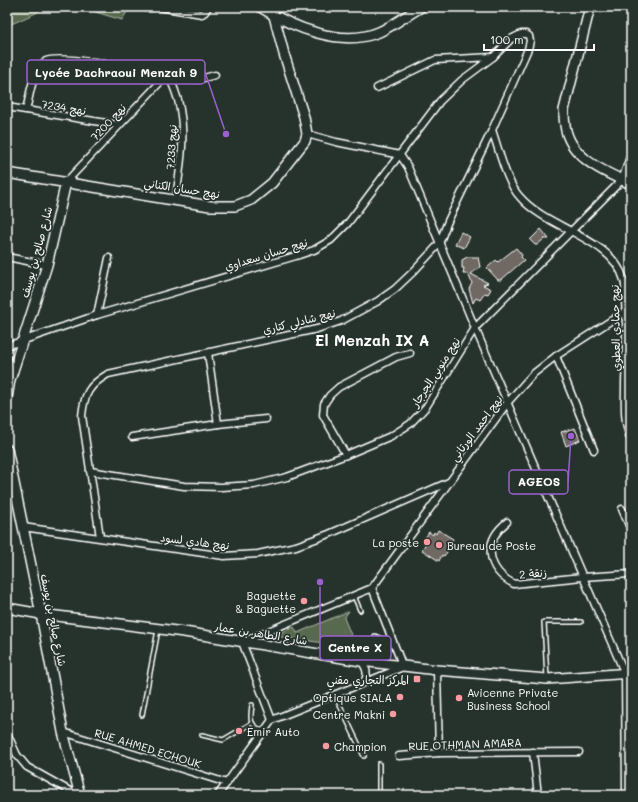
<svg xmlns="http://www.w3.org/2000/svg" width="638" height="802" font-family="Mali,'Playpen Sans Arabic',sans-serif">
  <rect width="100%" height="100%" fill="#26332d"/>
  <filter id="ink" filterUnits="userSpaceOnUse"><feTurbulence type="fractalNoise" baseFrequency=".025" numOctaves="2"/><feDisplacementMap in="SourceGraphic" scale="8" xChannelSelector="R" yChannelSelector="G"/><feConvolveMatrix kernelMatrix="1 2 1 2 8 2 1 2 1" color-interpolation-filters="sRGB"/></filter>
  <g filter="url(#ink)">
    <g fill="#596b4e" stroke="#acb5a6">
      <path d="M7,7H44L36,13L7,26Z"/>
      <path d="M79,7H130L122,20Z"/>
      <path d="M349,611L344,618L354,642L360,648L281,637L280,633L294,627L297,633Z"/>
    </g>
    <g fill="#706762" stroke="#fff">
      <path d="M541,229L549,239H544L537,245H535L530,240Z"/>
      <path d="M461,232L470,237L464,248L455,244Z"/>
      <path d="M516,248L522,255L521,257L524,260L501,280H498L487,268L496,260L498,262Z"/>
      <path d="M467,257H478L480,267L471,274L488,283L483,285L491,289L488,294L485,293L480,300L476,298L473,303L469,289L472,283L468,274H463L464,268H462V260Z"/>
      <path d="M575,428L580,440L566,446L561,432Z"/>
      <path d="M438,530L453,539L447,552L444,556L442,555L439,561L422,550L426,543L423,541L429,532L433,535L434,532L436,534Z"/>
    </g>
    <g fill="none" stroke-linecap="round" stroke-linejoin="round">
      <g stroke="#fff" stroke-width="6">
        <g id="lane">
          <path d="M354,596L360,610"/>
          <path d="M375,636L388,642L394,648"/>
          <path d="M547,678L544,622H581"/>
          <path d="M335,695L364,756"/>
          <path d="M252,705C250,719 249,726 264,731"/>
          <path d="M142,715L158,630"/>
          <path d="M202,735L223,740L252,723"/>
          <path d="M379,764V795"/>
        </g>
      </g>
      <g stroke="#fff" stroke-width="9">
        <g id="street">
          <path d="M159,7L202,14L205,12L208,7"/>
          <path d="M145,8L154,7"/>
          <path d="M590,9L602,7"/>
          <path d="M170,79H200L215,75"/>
          <path d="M377,88L435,60L493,57"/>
          <path d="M7,107L119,125"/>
          <path d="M26,110C30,96 32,70 46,61C57,55 136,67 152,71C158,73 166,75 170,80C174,86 176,94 178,100C187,136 180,164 176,200"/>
          <path d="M492,130C499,150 506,182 520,197C547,229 613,238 624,280C626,287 625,295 625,301C627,328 626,356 625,383C625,402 623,422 631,440"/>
          <path d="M307,134L336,142L400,155L408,167L475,328L625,674L626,795"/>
          <path d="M66,182L166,76"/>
          <path d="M7,257L47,265"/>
          <path d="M97,315L109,258"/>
          <path d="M7,346L97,315L299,255L314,250L331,240L348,223L440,101L462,80L493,57L511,39L521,34H526L529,36L530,41L528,49L492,130L448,221L439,244L414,271L395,289L378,301L341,321L317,329L108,374C89,385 84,394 82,416L100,537"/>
          <path d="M208,353L218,424"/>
          <path d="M556,356L594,450"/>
          <path d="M132,437L218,424L266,419"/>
          <path d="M346,455L323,415L324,404L330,395L339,387L396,357L410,353"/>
          <path d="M90,471L184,486L221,487L254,485L287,477L346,455L391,436L410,424L426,407L475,328L622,180L631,154"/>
          <path d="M622,509L631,530"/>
          <path d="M507,522C482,542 487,570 514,584L582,577L631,574"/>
          <path d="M23,527L224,556L258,554L296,546L329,534L449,482"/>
          <path d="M361,661C367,669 369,675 363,683"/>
          <path d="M437,670L439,753"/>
          <path d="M272,720L242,642L372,588L508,402L533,374L556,356L626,311"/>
          <path d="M63,732L227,783"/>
          <path d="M7,733L17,755L27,767L77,795"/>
          <path d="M533,752L538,795"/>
          <path d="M399,756L439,753L579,752"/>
          <path d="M218,795L272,720L403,667L372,588"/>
        </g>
      </g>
      <g stroke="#fff" stroke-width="12">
        <g id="secondary">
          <path d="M260,7C292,27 341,48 379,32C393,26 407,15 421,7"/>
          <path d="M590,7L564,110C564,115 564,120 565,125C569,158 605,172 631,184"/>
          <path d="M7,173L210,206H235L251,200L272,183L305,141L307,134L304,117L284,54L274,16"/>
          <path d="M7,398L10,380L47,265L66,182"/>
          <path d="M7,449L41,614L63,732L80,795"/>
          <path d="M7,608L41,614L184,632L361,661L437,670L547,679L631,673"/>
        </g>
      </g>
      <use href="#lane" stroke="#26332d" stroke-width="3"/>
      <use href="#street" stroke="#26332d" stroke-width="6"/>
      <use href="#secondary" stroke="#26332d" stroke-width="9"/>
    </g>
  </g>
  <g fill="#ff9aa2" stroke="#26332d" stroke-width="1.5">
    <circle cx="427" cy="542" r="4"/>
    <circle cx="439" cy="545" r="4"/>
    <circle cx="304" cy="601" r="4"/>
    <rect x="413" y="675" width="8" height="8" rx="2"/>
    <circle cx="400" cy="697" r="4"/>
    <circle cx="459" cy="698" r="4"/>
    <circle cx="393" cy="714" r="4"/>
    <circle cx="239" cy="731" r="4"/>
    <circle cx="326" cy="746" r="4"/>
  </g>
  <g text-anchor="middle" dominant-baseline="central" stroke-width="3.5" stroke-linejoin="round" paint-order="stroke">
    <g font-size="11" fill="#fff" stroke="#26332d">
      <text transform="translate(64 107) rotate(9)">نهج 7234</text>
      <text transform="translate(108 122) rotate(-47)">نهج 7200</text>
      <text transform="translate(171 147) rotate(-87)">نهج 7233</text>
      <text transform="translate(182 188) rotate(9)">نهج حسان الكناني</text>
      <text transform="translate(36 252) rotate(-75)">شارع صالح بن يوسف</text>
      <text transform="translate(266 254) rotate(-17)">نهج حسان سعداوي</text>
      <text transform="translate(299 321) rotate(-14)">نهج شادلي كتاري</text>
      <text transform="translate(615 328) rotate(-91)">نهج حمادي العطوي</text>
      <text transform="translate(435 372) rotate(-57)">نهج منوبي الجرجار</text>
      <text transform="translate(476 428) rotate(-53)">نهج احمد الورتاني</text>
      <text transform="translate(195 541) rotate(7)">نهج هادي لسود</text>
      <text transform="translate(533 573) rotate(-5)">زنقة 2</text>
      <text transform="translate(54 620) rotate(79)">شارع صالح بن يوسف</text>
      <text transform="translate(261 633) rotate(9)">شارع الطاهر بن عمار</text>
      <text transform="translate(465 744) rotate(-2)">RUE OTHMAN AMARA</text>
      <text transform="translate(148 748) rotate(17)">RUE AHMED ECHOUK</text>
    </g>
    <g font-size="11" fill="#fff" stroke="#26332d" text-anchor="end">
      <text x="419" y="542">La poste</text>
      <text x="447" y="545" text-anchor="start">Bureau de Poste</text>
      <text x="296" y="595">Baguette<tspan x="296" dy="13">&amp; Baguette</tspan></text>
      <text x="409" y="679">المركز التجاري مقني</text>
      <text x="467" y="692" text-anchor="start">Avicenne Private<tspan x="467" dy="13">Business School</tspan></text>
      <text x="392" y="697">Optique SIALA</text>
      <text x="385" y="714">Centre Makni</text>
      <text x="247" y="731" text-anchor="start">Emir Auto</text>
      <text x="334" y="746" text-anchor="start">Champion</text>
    </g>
    <g font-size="15" font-weight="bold" fill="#fff" stroke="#26332d">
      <text x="372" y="340">El Menzah IX A</text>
    </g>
  </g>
  <path fill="none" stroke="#9c61cf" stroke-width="1.5" d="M226 134L205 72M571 436L568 482M320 582L320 648"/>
  <g fill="#9c61cf" stroke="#26332d" stroke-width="1.5">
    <circle cx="226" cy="134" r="4"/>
    <circle cx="571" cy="436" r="4"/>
    <circle cx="320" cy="582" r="4"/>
  </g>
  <g fill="#26332d" stroke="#9c61cf" stroke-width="1.5">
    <rect x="27" y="60" width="178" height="24" rx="4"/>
    <rect x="509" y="470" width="59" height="24" rx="4"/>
    <rect x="320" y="636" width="71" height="24" rx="4"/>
  </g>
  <g font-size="12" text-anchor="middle" font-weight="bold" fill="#fff">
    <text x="116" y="77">Lycée Dachraoui Menzah 9</text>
    <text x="539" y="486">AGEOS</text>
    <text x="355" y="652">Centre X</text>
  </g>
  <rect width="638" height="802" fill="none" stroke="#26332d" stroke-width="24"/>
  <rect x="12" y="12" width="614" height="778" fill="none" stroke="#fff" stroke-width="1.5" filter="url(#ink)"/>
  <path d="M484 44v6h110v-6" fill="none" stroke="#ffffff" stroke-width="2"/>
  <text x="490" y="44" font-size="12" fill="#ffffff" stroke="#26332d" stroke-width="3" paint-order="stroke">100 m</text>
</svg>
